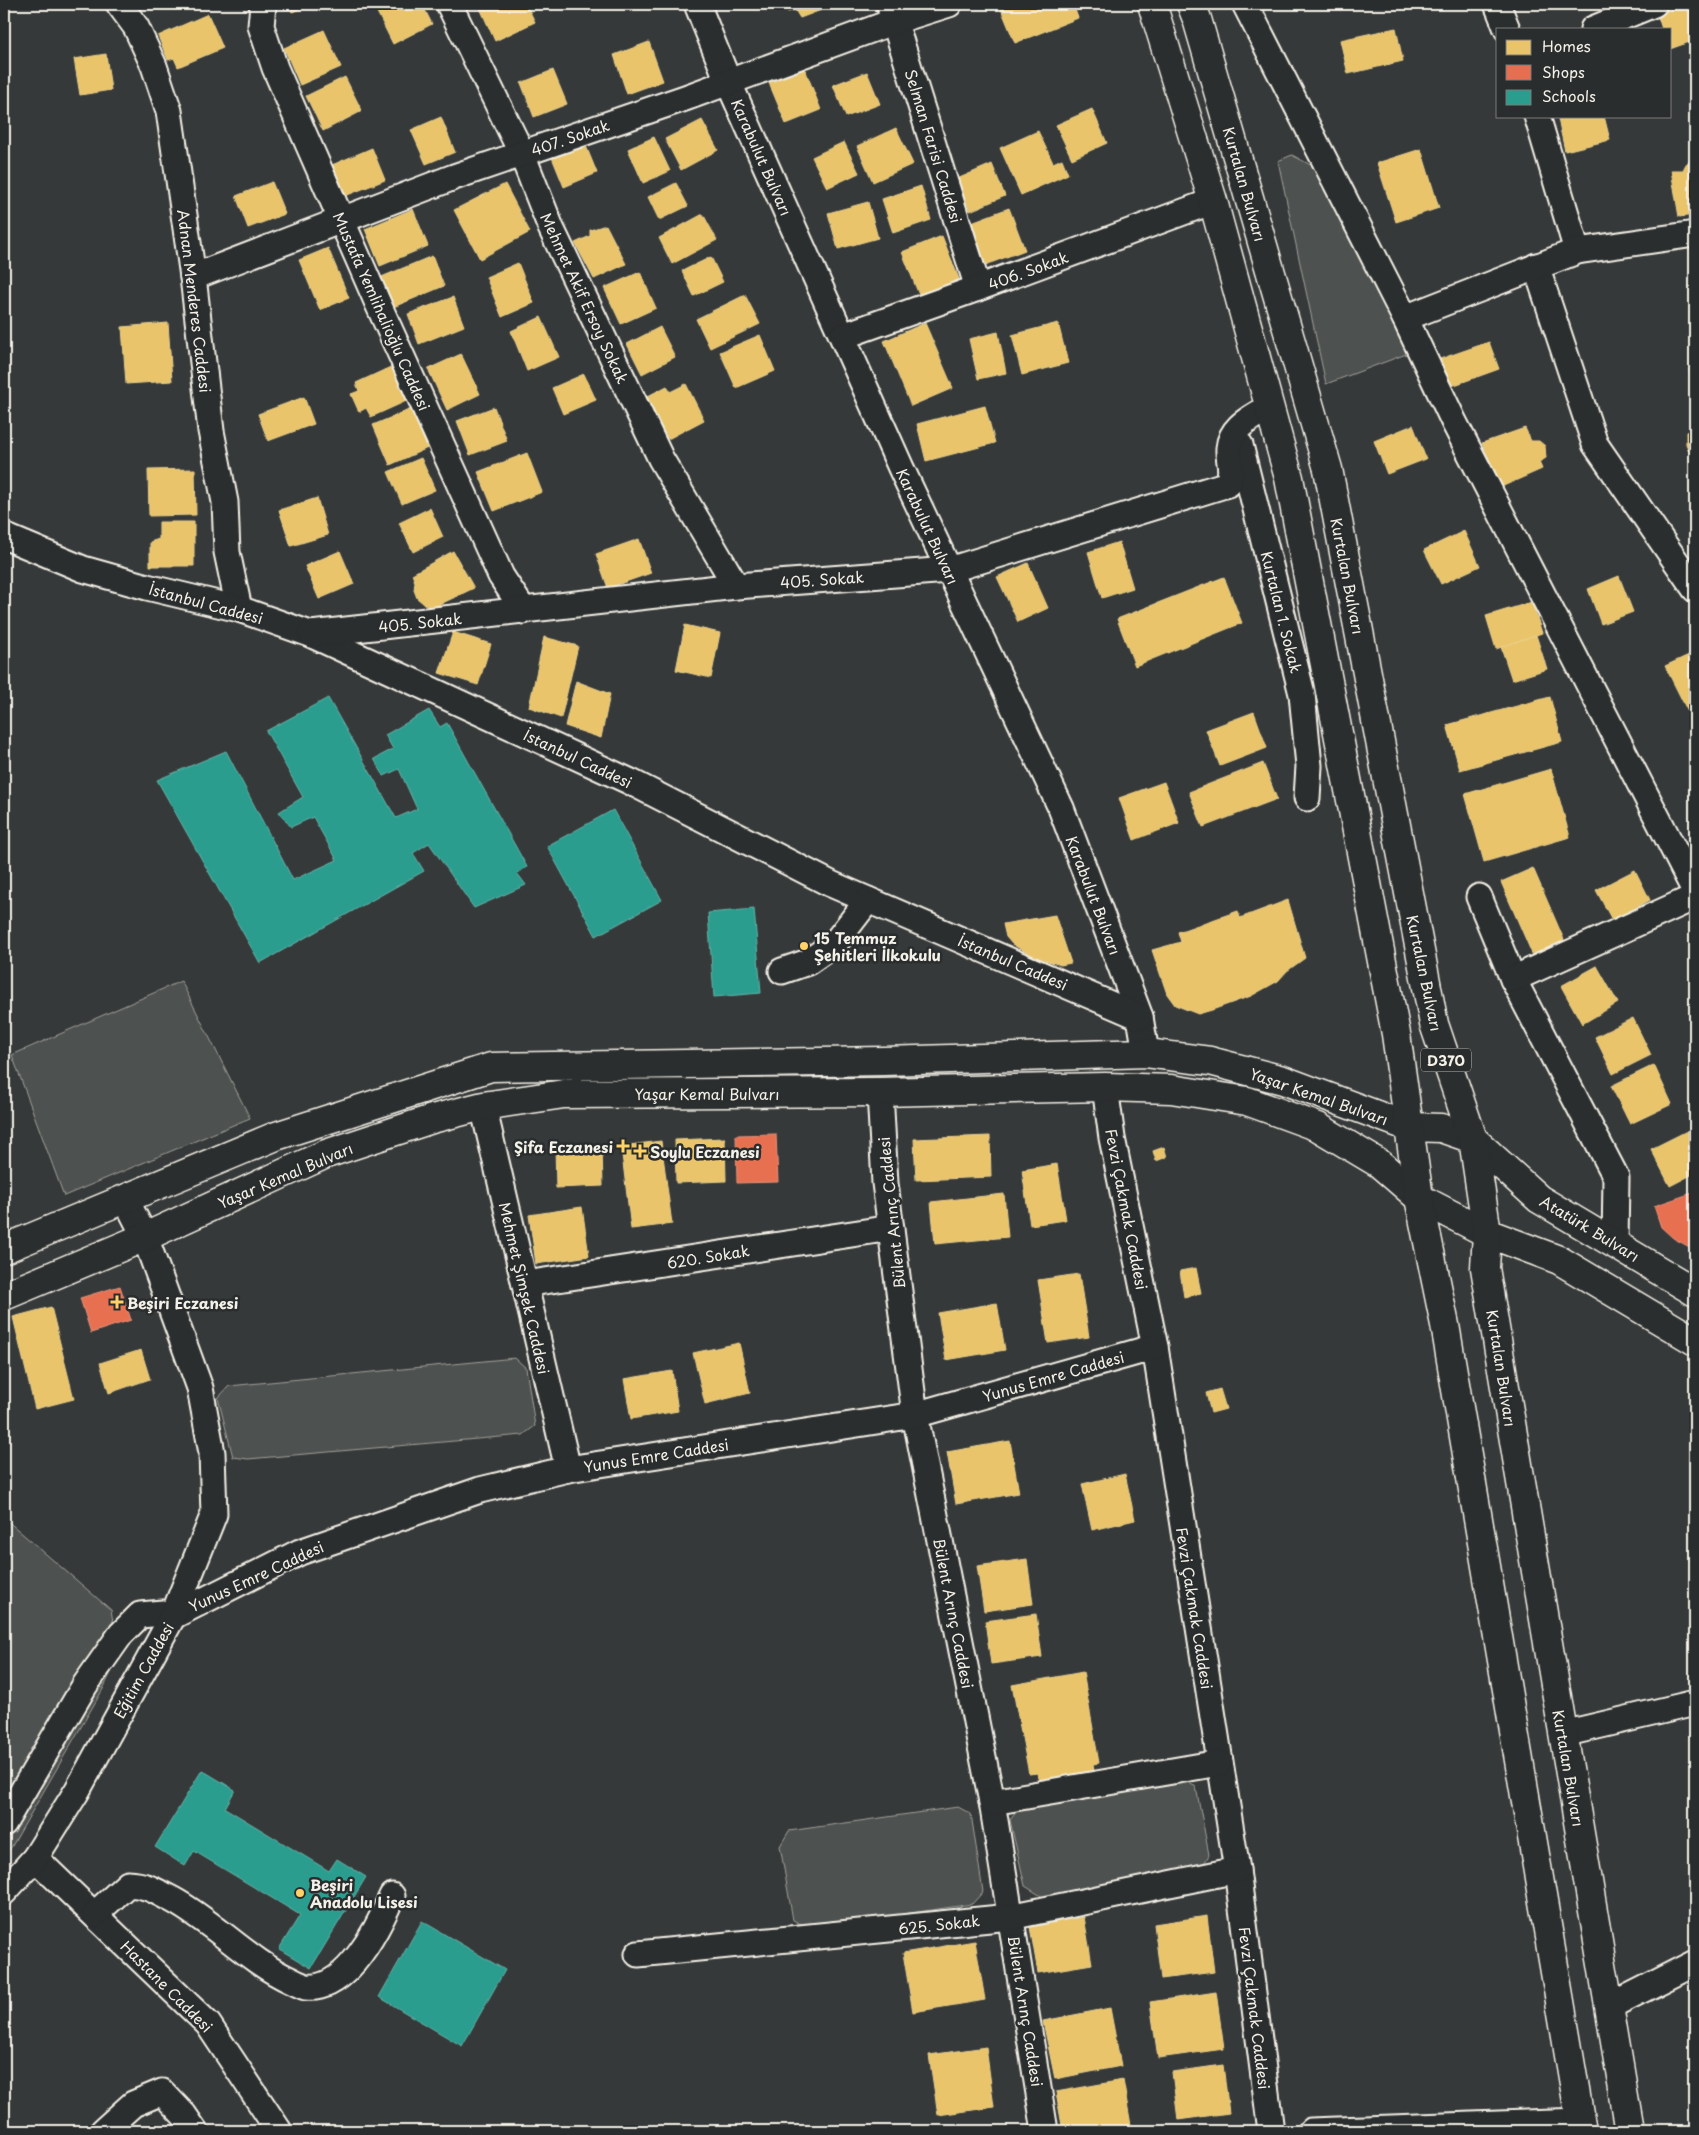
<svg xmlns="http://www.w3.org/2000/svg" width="1699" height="2135" font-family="'Playpen Sans',sans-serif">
  <rect width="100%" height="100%" fill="#363939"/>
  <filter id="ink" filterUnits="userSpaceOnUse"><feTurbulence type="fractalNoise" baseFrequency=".02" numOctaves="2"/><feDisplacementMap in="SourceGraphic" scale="10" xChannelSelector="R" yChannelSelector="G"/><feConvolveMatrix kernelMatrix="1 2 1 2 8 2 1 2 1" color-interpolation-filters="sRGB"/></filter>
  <g filter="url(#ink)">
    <g fill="#4e514f" stroke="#a1a19c">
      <path d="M1292,155L1316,168L1409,353L1326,384L1278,161Z"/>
      <path d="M181,981L250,1118L64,1196L12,1055Z"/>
      <path d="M515,1358L526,1368L535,1426L523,1435L248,1459L233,1457L218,1398L229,1386Z"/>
      <path d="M4,1518L111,1610L114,1627L127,1640L103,1689L12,1846L4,1858Z"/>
      <path d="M1179,1777L1196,1787L1209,1855L1198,1874L1046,1899L1025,1886L1010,1820L1020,1807Z"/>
      <path d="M958,1807L971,1814L983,1892L972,1904L809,1928L793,1920L780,1846L789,1831Z"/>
    </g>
    <g fill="#e9c46a" stroke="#ecd290">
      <path d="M289,4H314L292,12Z"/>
      <path d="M373,4H422L432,24L393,44Z"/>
      <path d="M490,4H526L535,22L495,41L480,8Z"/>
      <path d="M781,4H832V6L800,18L795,10L788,12Z"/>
      <path d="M999,4H1073L1078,18L1015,43Z"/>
      <path d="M1689,4H1695V40L1670,49V29H1662L1657,14Z"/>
      <path d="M208,14L223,48L178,67L174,58L168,60L158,36Z"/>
      <path d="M1396,28L1403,61L1348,74L1340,40Z"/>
      <path d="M324,30L341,67L300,85L284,48Z"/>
      <path d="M649,42L663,81L627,94L614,55Z"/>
      <path d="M106,54L111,90L80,95L74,59Z"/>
      <path d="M805,69L821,110L786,124L769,83Z"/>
      <path d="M553,70L567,104L534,117L521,83Z"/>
      <path d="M867,72L880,104L846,117L833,85Z"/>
      <path d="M345,77L362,111L323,131L306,96Z"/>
      <path d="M1092,109L1107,143L1072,159L1056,125Z"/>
      <path d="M1570,116H1604L1610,140L1565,151L1558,119Z"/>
      <path d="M441,117L455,152L426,164L411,130Z"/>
      <path d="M702,120L718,150L681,170L665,139Z"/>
      <path d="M896,128L913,164L873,182L857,146Z"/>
      <path d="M1038,131L1053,163L1062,159L1068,174L1021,195L1000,148Z"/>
      <path d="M654,137L670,171L643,183L628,149Z"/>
      <path d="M584,141L597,173L564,187L551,155Z"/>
      <path d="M844,142L859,173L827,188L812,157Z"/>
      <path d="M372,148L385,180L345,196L332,165Z"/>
      <path d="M1421,149L1439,208L1396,222L1377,163Z"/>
      <path d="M1692,159H1695V215L1679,217L1671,170H1683L1686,164Z"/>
      <path d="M992,164L1005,196L970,211L957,179Z"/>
      <path d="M272,182L285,214L248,228L236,196Z"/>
      <path d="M676,183L688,206L659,220L648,197Z"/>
      <path d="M505,184L530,232L480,259L454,210Z"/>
      <path d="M921,186L931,220L893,233L882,199Z"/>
      <path d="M868,202L878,238L838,249L828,213Z"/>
      <path d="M1009,208L1025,250L985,265L969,223Z"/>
      <path d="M413,209L428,246L380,266L365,229Z"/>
      <path d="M703,214L717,240L672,264L659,238Z"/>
      <path d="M606,225L626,264L594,279L575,243L590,236V230Z"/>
      <path d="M942,236L961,284L921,300L902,252Z"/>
      <path d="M328,248L349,298L320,310L299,260Z"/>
      <path d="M432,256L444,286L391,308L379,278Z"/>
      <path d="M711,257L723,282L694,296L682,271Z"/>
      <path d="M518,263L534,303L502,317L486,277Z"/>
      <path d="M640,272L656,308L621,324L604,288Z"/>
      <path d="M745,295L760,324L710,348L696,319Z"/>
      <path d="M453,297L464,326L419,344L408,314Z"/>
      <path d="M541,317L559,357L527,371L511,331Z"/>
      <path d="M168,323L172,381L126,384L122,327Z"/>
      <path d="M925,323L953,388L911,406L884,341Z"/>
      <path d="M1058,323L1068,363L1022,375L1012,335Z"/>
      <path d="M660,327L675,357L642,374L627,344Z"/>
      <path d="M998,332L1006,373L978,379L969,339Z"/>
      <path d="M760,335L775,371L736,388L720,352Z"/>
      <path d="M1489,342L1499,369L1449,387L1440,359Z"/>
      <path d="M461,354L480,394L447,410L428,369Z"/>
      <path d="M395,365L411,399L371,417L366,408L359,412L351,394L359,391L356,383Z"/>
      <path d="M1695,369V397L1689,370Z"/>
      <path d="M584,374L596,400L563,414L552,388Z"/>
      <path d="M686,384L704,420L668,439L646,397L667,386L670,392Z"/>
      <path d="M304,397L314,424L268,441L258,414Z"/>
      <path d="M985,406L995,443L926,461L917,424Z"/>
      <path d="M416,407L432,446L390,465L373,425Z"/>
      <path d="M494,407L507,441L470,455L457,421Z"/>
      <path d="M1413,425L1426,459L1387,474L1374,441Z"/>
      <path d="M1525,428L1531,441H1539L1545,446L1546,458L1539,462L1542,469L1501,487L1482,443Z"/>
      <path d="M1695,428V465L1686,444V432Z"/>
      <path d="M527,453L542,492L494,511L478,472Z"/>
      <path d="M421,458L435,490L402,504L388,472Z"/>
      <path d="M195,469L196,515L149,516L148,470Z"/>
      <path d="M317,498L328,535L291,546L279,510Z"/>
      <path d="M430,508L443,537L413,552L399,523Z"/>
      <path d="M159,522H194V566H150V542L159,539Z"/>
      <path d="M1464,531L1480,566L1441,584L1424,550Z"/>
      <path d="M639,539L651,573L608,588L596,554Z"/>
      <path d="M1119,542L1133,588L1102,598L1088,552Z"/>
      <path d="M340,551L354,584L319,599L305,566Z"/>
      <path d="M453,551L474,588L430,609L417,598L414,590L415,582L412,574Z"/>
      <path d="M1028,563L1048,608L1018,622L997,577Z"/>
      <path d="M1619,576L1633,612L1601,624L1588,589Z"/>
      <path d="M1224,577L1242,623L1135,666L1117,619Z"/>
      <path d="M1532,602L1542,633L1496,649L1486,616Z"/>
      <path d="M685,625L720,633L711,678L676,670Z"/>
      <path d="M453,632L491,644L478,685L439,673Z"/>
      <path d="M1536,635L1547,669L1512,680L1501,647Z"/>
      <path d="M544,637L578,646L561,718L529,707Z"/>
      <path d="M1691,654L1695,663V720L1693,722L1665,666Z"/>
      <path d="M576,681L610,694L601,738L565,726Z"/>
      <path d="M1550,697L1562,742L1460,770L1447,725Z"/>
      <path d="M1254,712L1267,748L1220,766L1206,730Z"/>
      <path d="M1263,763L1277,799L1203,827L1189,792Z"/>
      <path d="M1551,769L1570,837L1484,862L1465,794Z"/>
      <path d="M1164,782L1179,823L1134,840L1119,798Z"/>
      <path d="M1533,868L1565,942L1533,956L1501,882Z"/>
      <path d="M1635,870L1650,900L1612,920L1596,890Z"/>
      <path d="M1288,900L1305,958L1287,971L1278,981L1251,996L1212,1010L1198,1014L1175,1005L1167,994L1152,950L1181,942L1178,932L1238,911L1240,918Z"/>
      <path d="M1055,915L1071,963L1061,965L1035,957L1012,944L1006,937L1003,924Z"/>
      <path d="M1597,966L1618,1003L1582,1024L1561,986Z"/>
      <path d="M1633,1018L1651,1055L1613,1074L1595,1037Z"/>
      <path d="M1654,1065L1672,1104L1630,1124L1611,1086Z"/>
      <path d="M1691,1129L1695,1138V1173L1670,1186L1651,1149Z"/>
      <path d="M990,1136L991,1177L916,1180L914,1139Z"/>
      <path d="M725,1138L726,1181L676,1183L675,1140Z"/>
      <path d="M661,1141L672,1224L631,1229L621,1146Z"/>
      <path d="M602,1145L603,1186L556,1188L555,1146Z"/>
      <path d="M1164,1147L1167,1157L1156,1161L1153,1151Z"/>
      <path d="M1057,1164L1066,1220L1030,1225L1022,1170Z"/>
      <path d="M1004,1194L1008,1237L935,1244L931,1202Z"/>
      <path d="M582,1207L589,1256L536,1264L529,1215Z"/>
      <path d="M1196,1268L1201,1293L1184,1297L1180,1271Z"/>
      <path d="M1079,1274L1089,1337L1048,1343L1038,1280Z"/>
      <path d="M997,1303L1005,1350L946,1360L938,1313Z"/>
      <path d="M51,1307L74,1399L35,1409L13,1317Z"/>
      <path d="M739,1343L750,1393L705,1404L693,1353Z"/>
      <path d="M141,1350L150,1379L109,1393L100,1363Z"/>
      <path d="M672,1371L678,1411L631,1419L624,1379Z"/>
      <path d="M1220,1389L1226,1409L1211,1413L1206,1393Z"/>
      <path d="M1010,1441L1019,1493L956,1504L947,1452Z"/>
      <path d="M1125,1474L1135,1520L1092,1530L1082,1484Z"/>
      <path d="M1027,1559L1033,1604L984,1611L977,1566Z"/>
      <path d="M1036,1614L1042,1657L991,1664L985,1621Z"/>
      <path d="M1083,1672L1099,1763L1093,1764L1094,1772L1039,1781L1037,1773L1029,1774L1012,1685Z"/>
      <path d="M1207,1916L1214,1972L1161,1979L1154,1924Z"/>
      <path d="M1084,1917L1092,1964L1038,1973L1030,1927Z"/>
      <path d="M975,1941L985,2000L913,2012L903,1953Z"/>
      <path d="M1216,1992L1224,2049L1158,2058L1150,2002Z"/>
      <path d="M1110,2008L1121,2066L1055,2079L1043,2021Z"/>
      <path d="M986,2047L994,2107L938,2115L929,2055Z"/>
      <path d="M1223,2065L1229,2113L1178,2120L1172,2072Z"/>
      <path d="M1123,2080L1132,2131H1063L1056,2092Z"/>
    </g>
    <g fill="#e76f51" stroke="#eb967e">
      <path d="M776,1134L778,1182L737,1183L736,1135Z"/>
      <path d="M1695,1192V1250L1673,1238L1661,1227L1654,1206Z"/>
      <path d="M120,1286L131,1320L91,1333L80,1298Z"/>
    </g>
    <g fill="#2a9d8f" stroke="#67b6aa">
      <path d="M328,698L396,818L417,809L399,769L384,776L374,759L393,749L385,735L429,710L440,727L447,723L527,867L517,873L526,885L474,908L429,843L413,853L424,871L260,963L157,780L226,751L293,880L337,860L313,817L291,827L279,812L303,797L266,731Z"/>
      <path d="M613,810L662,900L596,936L547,846Z"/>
      <path d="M754,909L761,993L714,997L708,913Z"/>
      <path d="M202,1770L235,1790L225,1808L329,1871L337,1859L366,1877L311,1968L279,1949L300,1915L194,1851L185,1866L155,1847Z"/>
      <path d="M422,1921L505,1970L462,2046L379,1997Z"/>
    </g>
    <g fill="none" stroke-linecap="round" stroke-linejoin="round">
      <g stroke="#f4f1e8" stroke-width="29">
        <g id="minor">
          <path d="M119,4L136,27L154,66L169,111L193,277L211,431L225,502L227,552L239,609"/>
          <path d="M263,4L261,26L275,68L379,306L501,576L524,611"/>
          <path d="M449,4L522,154L551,228L661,459L736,586"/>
          <path d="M697,4L728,81L901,468L1061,808L1140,1017L1146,1053"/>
          <path d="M889,4L978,288"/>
          <path d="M1245,4L1405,318L1454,422L1695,891"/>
          <path d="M1497,4L1507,29"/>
          <path d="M1593,29L1654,4"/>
          <path d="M1537,116L1577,251"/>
          <path d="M1536,266L1595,444L1695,589"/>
          <path d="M193,277L454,177L685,98L895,21L949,4"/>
          <path d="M1405,318L1577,251L1695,234"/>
          <path d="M843,336L978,288L1213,201"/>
          <path d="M1240,445L1302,694L1309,766L1307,798"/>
          <path d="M4,536L83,569L147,587L239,609L310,634L631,782L831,884L1140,1017"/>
          <path d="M311,634L736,586L949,570L1228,484C1234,467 1228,463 1229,448C1231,426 1252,418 1269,407"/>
          <path d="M1479,897L1513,979L1616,1177L1615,1244"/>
          <path d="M782,971L808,962L835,943L868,900"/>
          <path d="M1513,979L1695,897"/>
          <path d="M1105,1087L1112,1138L1155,1347L1237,1870L1271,2131"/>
          <path d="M880,1092L885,1183L915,1415L992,1802L1045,2131"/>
          <path d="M483,1106L568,1469"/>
          <path d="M525,1284L891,1228"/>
          <path d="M1563,1734L1695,1703"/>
          <path d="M992,1802L1219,1763"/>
          <path d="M4,1823L85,1685L121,1634L140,1615L163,1613L173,1616L300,1552L480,1490L568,1469L915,1415L1155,1347"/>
          <path d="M35,1858L208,2024L279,2131"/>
          <path d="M4,1892L35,1858L77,1791L173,1616L214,1514L212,1453L200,1388L145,1237L125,1198"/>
          <path d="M95,1914L128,1884C148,1885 155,1891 173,1900C215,1923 248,1961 292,1981C296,1983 302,1986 306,1987C347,1992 379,1926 392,1896"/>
          <path d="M638,1954L1010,1917L1237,1870"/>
          <path d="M1610,2006L1695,1963"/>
          <path d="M103,2131L133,2104L162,2092L184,2115L195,2131"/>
          <path d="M1311,2131L1580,2121"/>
        </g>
      </g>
      <g stroke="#f4f1e8" stroke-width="31">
        <g id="major">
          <path d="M4,1249L276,1136L491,1067L884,1061L1146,1053L1210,1061L1283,1080L1409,1127L1441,1128L1473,1139L1539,1199L1695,1292"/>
          <path d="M4,1296L145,1237L326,1154L432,1119L483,1106L564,1094L880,1092L1105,1087L1171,1089L1247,1101L1318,1127L1380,1164L1419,1198L1487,1233L1559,1260L1695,1341"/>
        </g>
      </g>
      <g stroke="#f4f1e8" stroke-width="31">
        <g id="highway">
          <path d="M1152,4L1213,201L1289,478L1396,1034L1419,1198L1445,1325L1582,2131"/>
          <path d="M1191,4L1197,19L1328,469L1434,1024L1473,1139L1487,1233L1485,1268L1630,2131"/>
        </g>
      </g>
      <use href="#minor" stroke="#2a2d2e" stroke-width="25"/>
      <use href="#major" stroke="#2a2d2e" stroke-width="28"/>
      <use href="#highway" stroke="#2a2d2e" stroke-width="28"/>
    </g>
  </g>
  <g fill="#ffd166" stroke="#2a2d2e" stroke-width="2">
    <circle cx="804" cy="946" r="5"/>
    <path d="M620.5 1138.5h5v5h5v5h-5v5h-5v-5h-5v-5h5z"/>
    <path d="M637.5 1143.5h5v5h5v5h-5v5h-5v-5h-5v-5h5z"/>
    <path d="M114.5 1294.5h5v5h5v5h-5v5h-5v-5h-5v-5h5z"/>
    <circle cx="300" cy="1893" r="5"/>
  </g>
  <g text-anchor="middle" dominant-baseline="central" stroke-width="5" stroke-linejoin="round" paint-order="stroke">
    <rect fill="#2a2d2e" stroke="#b7b6b0" stroke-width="1" x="1421" y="1048.5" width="50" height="23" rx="4"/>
    <g font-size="14" font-weight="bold" fill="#f4f1e8">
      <text x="1446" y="1060">D370</text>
    </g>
    <g font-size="15" fill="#f4f1e8" stroke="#2a2d2e">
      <text transform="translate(570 137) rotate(-19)">407. Sokak</text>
      <text transform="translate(934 146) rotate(73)">Selman Farisi Caddesi</text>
      <text transform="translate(762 157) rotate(66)">Karabulut Bulvarı</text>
      <text transform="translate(1245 184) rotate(74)">Kurtalan Bulvarı</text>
      <text transform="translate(1028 270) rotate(-20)">406. Sokak</text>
      <text transform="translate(585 298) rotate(65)">Mehmet Akif Ersoy Sokak</text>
      <text transform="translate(195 301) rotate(83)">Adnan Menderes Caddesi</text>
      <text transform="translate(382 311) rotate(66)">Mustafa Yemlihalioğlu Caddesi</text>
      <text transform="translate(928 526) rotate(65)">Karabulut Bulvarı</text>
      <text transform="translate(1348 576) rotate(79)">Kurtalan Bulvarı</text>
      <text transform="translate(822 579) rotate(-4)">405. Sokak</text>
      <text transform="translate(206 603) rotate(15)">İstanbul Caddesi</text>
      <text transform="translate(1282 612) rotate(76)">Kurtalan 1. Sokak</text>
      <text transform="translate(420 622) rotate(-6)">405. Sokak</text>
      <text transform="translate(578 758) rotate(25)">İstanbul Caddesi</text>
      <text transform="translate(1094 895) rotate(69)">Karabulut Bulvarı</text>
      <text transform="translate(1013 962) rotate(23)">İstanbul Caddesi</text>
      <text transform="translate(1425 973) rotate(78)">Kurtalan Bulvarı</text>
      <text x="707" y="1093">Yaşar Kemal Bulvarı</text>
      <text transform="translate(1319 1096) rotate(19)">Yaşar Kemal Bulvarı</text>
      <text transform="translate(285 1175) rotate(-23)">Yaşar Kemal Bulvarı</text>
      <text transform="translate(1127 1209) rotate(79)">Fevzi Çakmak Caddesi</text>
      <text transform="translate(891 1213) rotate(-96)">Bülent Arınç Caddesi</text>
      <text transform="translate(1590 1228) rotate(31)">Atatürk Bulvarı</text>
      <text transform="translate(708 1256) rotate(-9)">620. Sokak</text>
      <text transform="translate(525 1288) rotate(77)">Mehmet Şimşek Caddesi</text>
      <text transform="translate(1502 1368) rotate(81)">Kurtalan Bulvarı</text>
      <text transform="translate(1053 1376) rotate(-16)">Yunus Emre Caddesi</text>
      <text transform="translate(656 1455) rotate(-9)">Yunus Emre Caddesi</text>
      <text transform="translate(256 1576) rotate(-25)">Yunus Emre Caddesi</text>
      <text transform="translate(1195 1608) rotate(81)">Fevzi Çakmak Caddesi</text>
      <text transform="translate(954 1613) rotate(79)">Bülent Arınç Caddesi</text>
      <text transform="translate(143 1670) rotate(-61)">Eğitim Caddesi</text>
      <text transform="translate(1569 1768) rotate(80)">Kurtalan Bulvarı</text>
      <text transform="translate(939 1924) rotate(-6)">625. Sokak</text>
      <text transform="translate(167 1986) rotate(45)">Hastane Caddesi</text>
      <text transform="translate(1255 2008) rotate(83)">Fevzi Çakmak Caddesi</text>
      <text transform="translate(1026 2011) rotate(81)">Bülent Arınç Caddesi</text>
    </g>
    <g font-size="15" font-weight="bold" fill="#f4f1e8" stroke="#2a2d2e" text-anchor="start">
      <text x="814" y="937">15 Temmuz<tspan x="814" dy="17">Şehitleri İlkokulu</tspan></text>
      <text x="613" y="1146" text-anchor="end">Şifa Eczanesi</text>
      <text x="650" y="1151">Soylu Eczanesi</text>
      <text x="127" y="1302">Beşiri Eczanesi</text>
      <text x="310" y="1884">Beşiri<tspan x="310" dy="17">Anadolu Lisesi</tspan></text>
    </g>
  </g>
  <rect width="1699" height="2135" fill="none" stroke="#2a2d2e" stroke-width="20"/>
  <rect x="10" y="10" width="1679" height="2115" fill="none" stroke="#f4f1e8" stroke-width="2" filter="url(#ink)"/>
  <rect x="1496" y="28" width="175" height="90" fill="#2a2d2e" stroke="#7b7b78"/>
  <rect x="1506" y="40" width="25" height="15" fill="#e9c46a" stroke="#7b7b78"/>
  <text x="1542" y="52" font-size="15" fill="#f4f1e8">Homes</text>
  <rect x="1506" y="65" width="25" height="15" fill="#e76f51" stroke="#7b7b78"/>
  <text x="1542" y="78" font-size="15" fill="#f4f1e8">Shops</text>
  <rect x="1506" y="90" width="25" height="15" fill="#2a9d8f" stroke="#7b7b78"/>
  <text x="1542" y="102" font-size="15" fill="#f4f1e8">Schools</text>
</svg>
